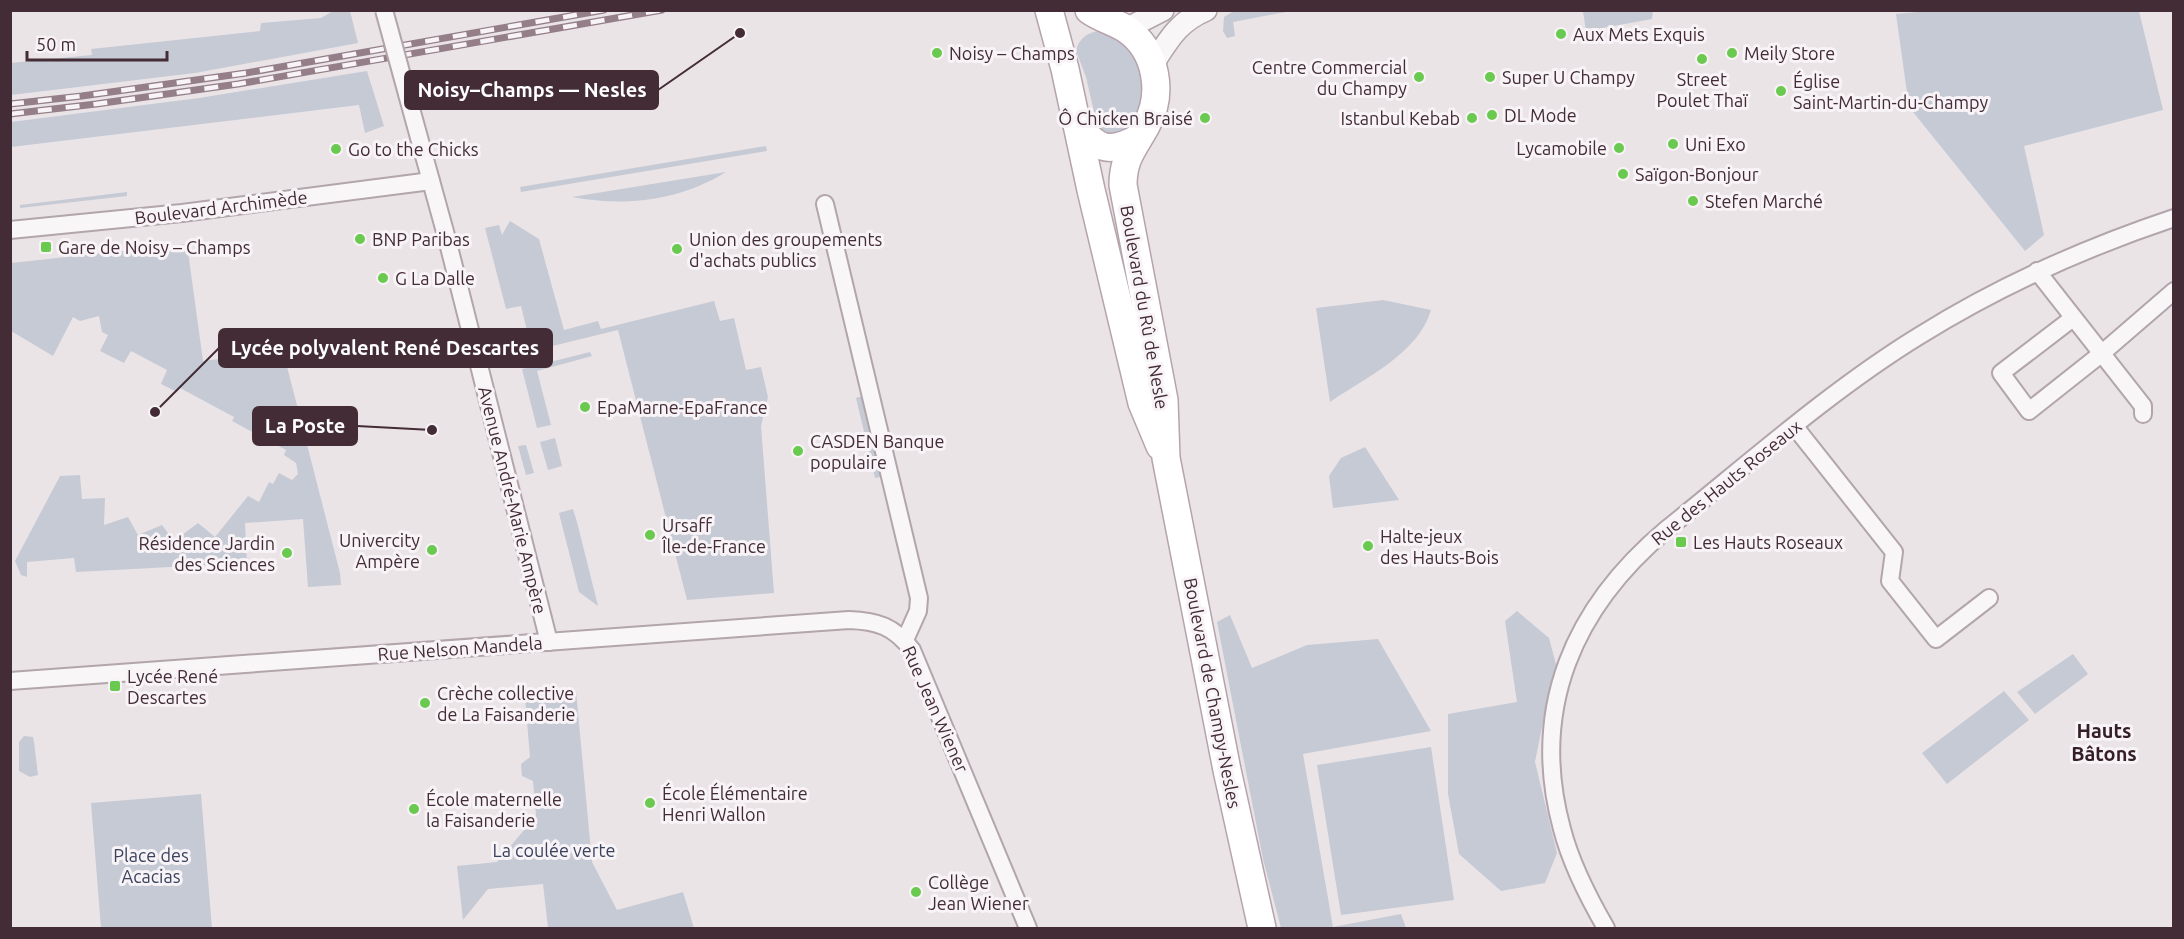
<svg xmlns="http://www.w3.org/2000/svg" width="2184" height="939" font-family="Ubuntu,sans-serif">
  <rect width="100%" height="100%" fill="#ebe4e7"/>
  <g fill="#c5cad5">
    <path d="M333,11H350L358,43L195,73L11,95V63L92,55L91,49L260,31L261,23L321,18Z"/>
    <path d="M1234,11V10L1291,11L1233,22L1235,36L1227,38L1223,31L1224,17Z"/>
    <path d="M1583,11H1653L1652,19L1586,31Z"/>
    <path d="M1928,11H2139L2163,110L2024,146L2044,235L2025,251L1909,107L1896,14Z"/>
    <path d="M1100,31L1128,43L1146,78L1137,121L1117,140L1098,129L1086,77L1076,51C1079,38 1088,32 1100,31Z"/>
    <path d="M367,71L384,126L365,133L359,105L11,147V122L199,98Z"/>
    <path d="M766,146L767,151L521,192L520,187Z"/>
    <path d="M726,172C679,201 625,207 572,197Z"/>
    <path d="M127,192V196L20,208V205Z"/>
    <path d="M510,221L539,239L564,330L598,321L601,329L714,301L720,321L734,318L746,370L761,367L768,397L761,426L774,593L687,600L618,330L532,351L521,306L506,309L485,228L499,225L502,235Z"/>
    <path d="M187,244L203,361L283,351L340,573L341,585L308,587L303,519L245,523L247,563L76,572L74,558L27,562V577L21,575L15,561L60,476L80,475L82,499L105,498L104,525L128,517L138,535L162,525L174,541L198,523L215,537L248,496L259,502L269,482L273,484L279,473L292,480L298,474L296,463L284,455L286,450L232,421L234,417L180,388L177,392L161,384L167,370L131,351L124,363L100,351L108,335L102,332L99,316L80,321L73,317L53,356L11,331V263Z"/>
    <path d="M1383,300L1431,310C1418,354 1366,377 1330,402L1316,308Z"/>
    <path d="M590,352L592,356L537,371L551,425L537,428L522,369Z"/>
    <path d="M862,396L881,477L875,478L856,398Z"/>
    <path d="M555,438L562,466L548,470L540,442Z"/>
    <path d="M526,445L534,473L526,475L518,446Z"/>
    <path d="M1365,447L1399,500L1333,508L1329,476L1341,458Z"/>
    <path d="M573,509L577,522L598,606L579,592L559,513Z"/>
    <path d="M1517,611L1549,638L1557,668L1547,702L1535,762L1557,853L1545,883L1501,891L1459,854L1448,794V714L1517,702L1505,621Z"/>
    <path d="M1230,615L1252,668L1307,645L1378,639L1431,731L1303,754L1333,927L1401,914L1406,928H1281L1263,859L1217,622Z"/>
    <path d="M2073,654L2088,674L2035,714L2017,692Z"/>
    <path d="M576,691L592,862L617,910L683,892L694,928H548L543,884L488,889L463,920L457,866L497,862L536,816L533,781L522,776L521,764L530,757L525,698Z"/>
    <path d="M2004,691L2029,720L1947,784L1922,753Z"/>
    <path d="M24,736L33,737L34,742L38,775L30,777L19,771V742Z"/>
    <path d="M1431,747L1454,900L1341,915L1317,765Z"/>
    <path d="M201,794L212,928H101L91,803Z"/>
  </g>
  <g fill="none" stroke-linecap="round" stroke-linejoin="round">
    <g stroke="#b2a5ab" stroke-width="20">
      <g id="minor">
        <path d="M407,94L447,239L549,642"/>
        <path d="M825,204L919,598L918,611L905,640"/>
        <path d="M10,230L182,213L431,181"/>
        <path d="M2037,271L2143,406V414"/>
        <path d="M2073,318L2001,373L2029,411L2101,354L2174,291"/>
        <path d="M1795,427L1894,552L1890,581L1936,639L1989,598"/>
        <path d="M10,681L849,620C877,621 894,626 912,650L1028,928"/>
        <path d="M1606,928C1588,897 1571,864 1562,829C1529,708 1574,607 1667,529C1748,464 1831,390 1919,336C1999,286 2084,248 2174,218"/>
      </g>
    </g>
    <g stroke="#b2a5ab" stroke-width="24">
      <g id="tertiary">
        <path d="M1126,29L1163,10"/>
        <path d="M1153,64C1169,39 1178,22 1206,10"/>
      </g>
    </g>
    <g stroke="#b6a3ac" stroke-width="30">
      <g id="primary">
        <path d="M1049,10L1065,69L1091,190L1142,403L1160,446"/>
        <path d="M1089,10C1100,18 1115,22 1126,29C1157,50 1164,94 1146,126C1134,148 1123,158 1123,185L1164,400L1166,458L1227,770L1262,928"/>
        <path d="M1076,122C1095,148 1107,155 1137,139"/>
      </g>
    </g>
    <use href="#minor" stroke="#f9f6f8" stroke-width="16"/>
    <use href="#tertiary" stroke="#f9f6f8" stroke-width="21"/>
    <use href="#primary" stroke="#fff" stroke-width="27"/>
    <g stroke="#947e88" stroke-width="7">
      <g id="rail">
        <path d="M10,104L82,96L246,73L604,10"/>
        <path d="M10,114L96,104L238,84L662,10"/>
      </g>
    </g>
    <use href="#rail" stroke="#f8f3f6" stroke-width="4.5" stroke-dasharray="14" stroke-linecap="butt"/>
    <g stroke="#b2a5ab" stroke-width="20" stroke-linecap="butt">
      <path id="minor-bridge" d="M384,10L407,94"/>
    </g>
    <use href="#minor-bridge" stroke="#f9f6f8" stroke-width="16"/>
  </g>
  <g fill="#6ac94f" stroke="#f8f3f6" stroke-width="2">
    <circle cx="1561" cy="34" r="6"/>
    <circle cx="937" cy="53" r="6"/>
    <circle cx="1732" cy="53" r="6"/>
    <circle cx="1702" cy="59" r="6"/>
    <circle cx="1419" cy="77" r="6"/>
    <circle cx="1490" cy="77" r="6"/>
    <circle cx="1781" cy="91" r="6"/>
    <circle cx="1492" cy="115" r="6"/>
    <circle cx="1205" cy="118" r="6"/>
    <circle cx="1472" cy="118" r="6"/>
    <circle cx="1673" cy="144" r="6"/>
    <circle cx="1619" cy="148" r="6"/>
    <circle cx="336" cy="149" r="6"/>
    <circle cx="1623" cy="174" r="6"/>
    <circle cx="1693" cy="201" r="6"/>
    <circle cx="360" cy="239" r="6"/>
    <rect x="40" y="241" width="12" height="12" rx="3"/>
    <circle cx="677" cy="249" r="6"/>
    <circle cx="383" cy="278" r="6"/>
    <circle cx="585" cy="407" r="6"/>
    <circle cx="798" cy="451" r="6"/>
    <circle cx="650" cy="535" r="6"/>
    <rect x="1675" y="536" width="12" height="12" rx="3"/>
    <circle cx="1368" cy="546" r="6"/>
    <circle cx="432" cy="550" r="6"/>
    <circle cx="287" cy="553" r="6"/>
    <rect x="109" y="680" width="12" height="12" rx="3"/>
    <circle cx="425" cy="703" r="6"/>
    <circle cx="650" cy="803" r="6"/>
    <circle cx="414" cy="809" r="6"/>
    <circle cx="916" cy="892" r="6"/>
  </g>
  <g text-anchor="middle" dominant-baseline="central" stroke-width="6" stroke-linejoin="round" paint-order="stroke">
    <g font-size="18" fill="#432c36" stroke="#f8f3f6" text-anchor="start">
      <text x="1573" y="34">Aux Mets Exquis</text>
      <text x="949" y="53">Noisy – Champs</text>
      <text x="1744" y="53">Meily Store</text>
      <text x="1407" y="67" text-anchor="end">Centre Commercial<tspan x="1407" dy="21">du Champy</tspan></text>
      <text x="1502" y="77">Super U Champy</text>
      <text x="1702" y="79" text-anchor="middle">Street<tspan x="1702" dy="21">Poulet Thaï</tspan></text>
      <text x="1793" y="81">Église<tspan x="1793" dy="21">Saint-Martin-du-Champy</tspan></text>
      <text x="1504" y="115">DL Mode</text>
      <text x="1193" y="118" text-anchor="end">Ô Chicken Braisé</text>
      <text x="1460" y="118" text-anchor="end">Istanbul Kebab</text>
      <text x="1685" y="144">Uni Exo</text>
      <text x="1607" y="148" text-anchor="end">Lycamobile</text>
      <text x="348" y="149">Go to the Chicks</text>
      <text x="1635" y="174">Saïgon-Bonjour</text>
      <text x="1705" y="201">Stefen Marché</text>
      <text x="372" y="239">BNP Paribas</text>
      <text x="689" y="239">Union des groupements<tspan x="689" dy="21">d'achats publics</tspan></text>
      <text x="58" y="247">Gare de Noisy – Champs</text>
      <text x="395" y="278">G La Dalle</text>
      <text x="597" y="407">EpaMarne-EpaFrance</text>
      <text x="810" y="441">CASDEN Banque<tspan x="810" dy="21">populaire</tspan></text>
      <text x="662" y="525">Ursaff<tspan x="662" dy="21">Île-de-France</tspan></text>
      <text x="1380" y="536">Halte-jeux<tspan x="1380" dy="21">des Hauts-Bois</tspan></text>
      <text x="420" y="540" text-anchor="end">Univercity<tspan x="420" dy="21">Ampère</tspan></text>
      <text x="1693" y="542">Les Hauts Roseaux</text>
      <text x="275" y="543" text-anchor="end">Résidence Jardin<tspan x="275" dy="21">des Sciences</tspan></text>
      <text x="127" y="676">Lycée René<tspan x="127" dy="21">Descartes</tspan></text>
      <text x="437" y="693">Crèche collective<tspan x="437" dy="21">de La Faisanderie</tspan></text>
      <text x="662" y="793">École Élémentaire<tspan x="662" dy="21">Henri Wallon</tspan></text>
      <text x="426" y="799">École maternelle<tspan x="426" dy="21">la Faisanderie</tspan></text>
      <text x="928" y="882">Collège<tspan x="928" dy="21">Jean Wiener</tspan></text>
    </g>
    <g font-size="18" fill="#432c36" stroke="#f8f3f6">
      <text transform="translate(221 207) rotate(-7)">Boulevard Archimède</text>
      <text transform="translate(1145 307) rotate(80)">Boulevard du Rû de Nesle</text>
      <text transform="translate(1726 482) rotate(-39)">Rue des Hauts Roseaux</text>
      <text transform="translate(513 500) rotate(76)">Avenue André-Marie Ampère</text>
      <text transform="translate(460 648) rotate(-4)">Rue Nelson Mandela</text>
      <text transform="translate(1213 693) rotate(79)">Boulevard de Champy-Nesles</text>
      <text transform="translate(936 709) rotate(66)">Rue Jean Wiener</text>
    </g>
    <g font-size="18" fill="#3a435e" stroke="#f8f3f6">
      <text x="554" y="850">La coulée verte</text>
      <text x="151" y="855">Place des<tspan x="151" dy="21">Acacias</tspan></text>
    </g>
    <g font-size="20" font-weight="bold" fill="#341e27" stroke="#f8f3f6">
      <text x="2104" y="730">Hauts<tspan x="2104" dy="23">Bâtons</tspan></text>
    </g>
  </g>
  <path fill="none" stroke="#432c36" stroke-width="2" d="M740 33L658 90M155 412L219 348M432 430L357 426"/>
  <g fill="#432c36" stroke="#f8f3f6" stroke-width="2">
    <circle cx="740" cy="33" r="6"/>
    <circle cx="155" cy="412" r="6"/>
    <circle cx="432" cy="430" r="6"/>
  </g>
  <g fill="#432c36" stroke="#432c36" stroke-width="2">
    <rect x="405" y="71" width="253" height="38" rx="6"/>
    <rect x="219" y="329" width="333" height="38" rx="6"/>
    <rect x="253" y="407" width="104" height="38" rx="6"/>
  </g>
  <g font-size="20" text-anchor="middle" font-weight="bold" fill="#fff">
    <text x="532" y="97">Noisy–Champs — Nesles</text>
    <text x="385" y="355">Lycée polyvalent René Descartes</text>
    <text x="305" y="433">La Poste</text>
  </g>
  <rect width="2184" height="939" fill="none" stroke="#432c36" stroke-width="24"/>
  <path d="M27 51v9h140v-9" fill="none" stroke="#432c36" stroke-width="3"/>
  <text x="36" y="51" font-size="18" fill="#432c36" stroke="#f8f3f6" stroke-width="4.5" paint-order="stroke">50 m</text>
</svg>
